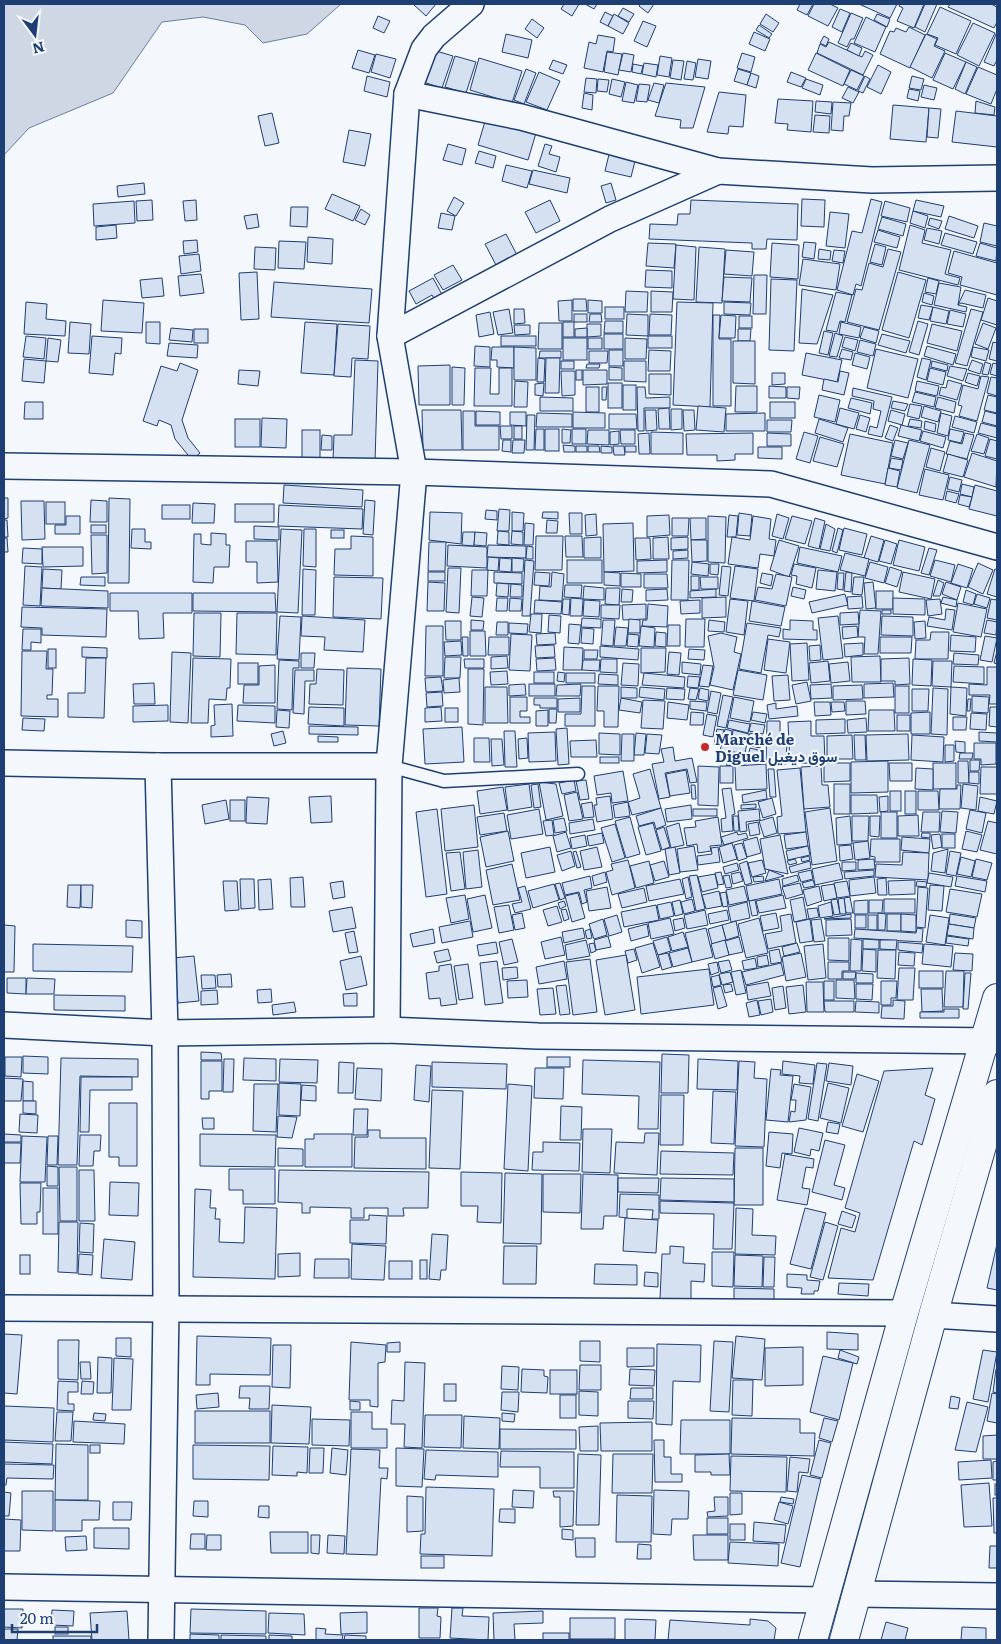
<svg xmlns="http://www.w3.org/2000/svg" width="1001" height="1644" font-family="Literata,Vazirmatn,serif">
  <rect width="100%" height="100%" fill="#f4f7fb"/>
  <path fill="#cfd7e4" stroke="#687fa3" d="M4,4H341L307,34L263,43L245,25L203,17L162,22L113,93L29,128L4,155Z"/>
  <g fill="#d5e0f0" stroke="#1d3f73">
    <path d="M413,4H436L426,16Z"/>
    <path d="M564,4H579L572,16L561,9Z"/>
    <path d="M585,4H597L594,9Z"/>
    <path d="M641,4H654L648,13L639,6Z"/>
    <path d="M800,4H813L807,15L797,10Z"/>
    <path d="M814,4H830L838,8L828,26L808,16Z"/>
    <path d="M859,4H897L890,18Z"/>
    <path d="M900,4H924L914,28L897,21L903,8L899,6Z"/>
    <path d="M925,4H937L925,32L915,27Z"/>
    <path d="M950,4H991L997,7V22L994,28L948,7Z"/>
    <path d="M940,7L971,21L956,54L935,45L938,38L927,34Z"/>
    <path d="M623,8L634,14L629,22L618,16Z"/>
    <path d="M840,9L850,13L842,32L832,27Z"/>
    <path d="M605,12L613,16L608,26L600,22Z"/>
    <path d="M851,13L863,18L854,39H851L847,47L838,43Z"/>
    <path d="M614,14L629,23L623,34L608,26Z"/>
    <path d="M766,14L779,23L773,32L760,24Z"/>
    <path d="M877,14L890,19L887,27L874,20Z"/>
    <path d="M378,16L390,21L384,33L373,28Z"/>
    <path d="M866,17L886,27L875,52L854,43Z"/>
    <path d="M532,19L544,28L537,38L525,29Z"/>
    <path d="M643,21L656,26L647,47L634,41Z"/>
    <path d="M973,23L995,33L979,66L957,55Z"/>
    <path d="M759,25L772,34L769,38L756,30Z"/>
    <path d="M909,27L925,35L910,68L880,54L890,31L894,32L896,28L906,32Z"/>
    <path d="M754,32L770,39L765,51L749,44Z"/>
    <path d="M997,32V60L994,66L984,62Z"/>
    <path d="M506,34L532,40L528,58L502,52Z"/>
    <path d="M926,34L937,39L934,46L945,51L932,78L910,67Z"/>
    <path d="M598,35L615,38L613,52L607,51L603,72L584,68L589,42L596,44Z"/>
    <path d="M824,36L829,39L826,46L820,43Z"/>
    <path d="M829,42L862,57L865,51L873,55L863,75L817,53L820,44L826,47Z"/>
    <path d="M851,43L862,48L859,56L847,50Z"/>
    <path d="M358,50L375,55L369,73L352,68Z"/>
    <path d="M433,50L453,56L442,88L423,82Z"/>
    <path d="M607,52L622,54L618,75L604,72Z"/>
    <path d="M623,53L634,55L631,72L619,70Z"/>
    <path d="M742,53L755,57L751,72L737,68Z"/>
    <path d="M816,53L850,70L843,86L808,70Z"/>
    <path d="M945,53L966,62L953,89L933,80Z"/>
    <path d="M376,54L396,59L390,78L371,72Z"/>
    <path d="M455,56L476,62L466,93L445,87Z"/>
    <path d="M660,56L672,58L669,77L657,75Z"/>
    <path d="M479,58L522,71L512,103L470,90Z"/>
    <path d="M698,59L711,61L708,79L695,77Z"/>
    <path d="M553,60L567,65L563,74L549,69Z"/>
    <path d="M673,60L684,61L681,80L670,78Z"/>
    <path d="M687,61L696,63L693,80L684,79Z"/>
    <path d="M966,62L977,67L965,94L955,89Z"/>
    <path d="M644,63L658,65L656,77L642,74Z"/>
    <path d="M633,64L643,66L641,74L632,72Z"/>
    <path d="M878,65L891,72L881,94L867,87Z"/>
    <path d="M978,67L997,75V89L991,104L966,94Z"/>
    <path d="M526,69L536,73L524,104L514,100Z"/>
    <path d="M738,69L751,73L747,85L734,81Z"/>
    <path d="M851,70L864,76L857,90L844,84Z"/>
    <path d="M539,72L560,81L547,110L526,102Z"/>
    <path d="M791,72L806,78L801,87L787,82Z"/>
    <path d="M751,73L759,76L756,88L747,85Z"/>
    <path d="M367,76L390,82L387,97L364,91Z"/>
    <path d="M865,76L870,79L863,93L858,91Z"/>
    <path d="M912,76L924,79L921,90L909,88Z"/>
    <path d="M586,78L597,79L596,93L584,92Z"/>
    <path d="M598,79L609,80L607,92L597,91Z"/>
    <path d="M612,79L625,82L621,97L609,94Z"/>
    <path d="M806,79L823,85L820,95L802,88Z"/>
    <path d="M626,82L638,85L634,103L622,101Z"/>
    <path d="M654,83L664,85L659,103L648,100Z"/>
    <path d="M666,83L705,87L693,128H680L681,120L655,116Z"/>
    <path d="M639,84L650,85L647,102L636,101Z"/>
    <path d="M924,85L937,88L934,100L921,97Z"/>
    <path d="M848,87L859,92L853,103L842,98Z"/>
    <path d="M909,89L920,91L918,101L907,98Z"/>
    <path d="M719,92L746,95L743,127L729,126L728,134L707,132Z"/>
    <path d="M584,93L593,95L592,110L582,108Z"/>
    <path d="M778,99L813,101L811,132L787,130L788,124L775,123Z"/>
    <path d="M816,101L832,102L831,114L815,112Z"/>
    <path d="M976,101L995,107L994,115L975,113Z"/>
    <path d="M833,102L851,103L849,116H844L843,131L831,130Z"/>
    <path d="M893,105L929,108L926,142L890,139Z"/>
    <path d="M929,108L941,109L938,138L927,137Z"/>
    <path d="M956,111L997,116V147L952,142Z"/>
    <path d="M272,113L279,143L265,146L258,116Z"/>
    <path d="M815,115L830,116L829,133L813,132Z"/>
    <path d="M486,118L536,133L528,160L478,145Z"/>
    <path d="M349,130L371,134L365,166L343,162Z"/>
    <path d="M448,144L466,149L462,165L443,160Z"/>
    <path d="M545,144L552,146L549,154L560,157L556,172L538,166Z"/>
    <path d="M611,146L637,153L631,177L605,171Z"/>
    <path d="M479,151L496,156L493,168L475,163Z"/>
    <path d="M506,165L532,171L527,188L502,181Z"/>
    <path d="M533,170L570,178L567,193L529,184Z"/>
    <path d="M144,183L145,194L118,197L117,186Z"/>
    <path d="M611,183L616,200L606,203L601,186Z"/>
    <path d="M332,194L360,206L353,221L325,209Z"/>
    <path d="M454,197L464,203L456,216L447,211Z"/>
    <path d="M802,199L825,200L824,227L801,226Z"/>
    <path d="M871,199L882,202L861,286L856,284L853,295L837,290L852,231L862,233Z"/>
    <path d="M152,200L153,220L137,221L136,201Z"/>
    <path d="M196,200L197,220L185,221L183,201Z"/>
    <path d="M550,200L560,221L536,233L525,212Z"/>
    <path d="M691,200L798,204L797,240L767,239L766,249H752V243L649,239L650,224L677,225L678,214H690Z"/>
    <path d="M916,200L944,206L941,217L913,211Z"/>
    <path d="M134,201L135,223L94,226L93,204Z"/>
    <path d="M885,201L910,208L907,222L881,216Z"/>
    <path d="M291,207H308L307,227L290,226Z"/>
    <path d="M361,209L370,215L365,225L355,220Z"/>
    <path d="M913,211L928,216L925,228L910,223Z"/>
    <path d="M830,212L849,214L845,248L826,246Z"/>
    <path d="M441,213L455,216L452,230L438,228Z"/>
    <path d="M257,214L259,227L247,229L244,216Z"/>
    <path d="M949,216L978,226L974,238L945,229Z"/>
    <path d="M882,217L906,224L903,236L878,229Z"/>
    <path d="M930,218L942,221L939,229L928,225Z"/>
    <path d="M984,223L997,226V246L980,242Z"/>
    <path d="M116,225L117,238L96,240V227Z"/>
    <path d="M910,225L925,230L922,243L951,250L945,274L960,278L958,285L899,270Z"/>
    <path d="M927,228L942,231L939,244L924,240Z"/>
    <path d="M878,230L900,237L897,248L874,242Z"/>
    <path d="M945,233L977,242L973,254L941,245Z"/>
    <path d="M506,234L517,255L496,265L485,244Z"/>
    <path d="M308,237L333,239L332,264L307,262Z"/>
    <path d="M197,240L198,252L184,254L183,241Z"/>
    <path d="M279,241L306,242L304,269L278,268Z"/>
    <path d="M804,242L816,243L814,259L802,257Z"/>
    <path d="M648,243L676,244L674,268L646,266Z"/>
    <path d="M772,243L799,245L798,279L770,277Z"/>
    <path d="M980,243L997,248L996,261L976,256Z"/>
    <path d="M875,244L886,247L882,265L870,262Z"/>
    <path d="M676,245L696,247L694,300L673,299Z"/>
    <path d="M255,247L276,248L275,270L254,269Z"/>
    <path d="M699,247L725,249L722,303L696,302Z"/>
    <path d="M819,249L831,251L830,260L818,259Z"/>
    <path d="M888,249L901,252L879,330L847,322L856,289L862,290L869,263L883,267Z"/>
    <path d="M726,250L754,252L752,276L724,274Z"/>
    <path d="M834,250L845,251L843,263L832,261Z"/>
    <path d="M954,251L997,263V295L960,285L962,277L948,273Z"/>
    <path d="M199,254L201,271L181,274L179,256Z"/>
    <path d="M803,259L840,264L836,290L799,285Z"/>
    <path d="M453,265L462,280L443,290L434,275Z"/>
    <path d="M646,270L672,271V288L645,287Z"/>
    <path d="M257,272L259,319L241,320L239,273Z"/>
    <path d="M898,272L926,280L909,338L882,330Z"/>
    <path d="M201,274L204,293L180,296L178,276Z"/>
    <path d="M754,275H767L766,314H753Z"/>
    <path d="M724,277L752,278L750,302L722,301Z"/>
    <path d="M162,278L164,296L142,298L140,280Z"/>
    <path d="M433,278L445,300L437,304L432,295L416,304L409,291Z"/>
    <path d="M928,278L939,281L936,294L925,292Z"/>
    <path d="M771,279L797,280L794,351L769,350Z"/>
    <path d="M274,282L372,289L369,323L271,317Z"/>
    <path d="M939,283L961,287L958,305L967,307L966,312L934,305Z"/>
    <path d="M802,289L833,295L817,344L799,343Z"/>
    <path d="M965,290L986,295L983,308L961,303L958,305Z"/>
    <path d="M626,291L648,292L647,312H625Z"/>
    <path d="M651,291L673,292L672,312H651Z"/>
    <path d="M836,292L852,295L845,322L840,321L837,332L826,330Z"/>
    <path d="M924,293L934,296L932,305L922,302Z"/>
    <path d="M988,298L997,301V325L981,320Z"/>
    <path d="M573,299H586L587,311H573Z"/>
    <path d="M103,300L144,303L142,333L101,331Z"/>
    <path d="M572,300V321H559L558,301Z"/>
    <path d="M588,300L602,301V313H588Z"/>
    <path d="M26,302L47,304L46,319L66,321L65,336L24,334Z"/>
    <path d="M677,302L713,303L710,407L673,405Z"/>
    <path d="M724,302L751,303L750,315L724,314Z"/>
    <path d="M921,305L933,307L929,320L918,318Z"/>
    <rect x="605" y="307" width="19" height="12"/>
    <path d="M933,307L949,311L946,324L930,321Z"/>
    <path d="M509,309L513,333L498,335L493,312Z"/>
    <path d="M514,309H524L525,323L514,324Z"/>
    <path d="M971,309L983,312L967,366L955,363Z"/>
    <path d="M950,310L966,314L963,327L947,324Z"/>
    <path d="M490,312L494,334L479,337L476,315Z"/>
    <rect x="574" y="314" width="13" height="8"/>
    <path d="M590,314H601L602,322H589Z"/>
    <path d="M627,314L648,315V336L626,335Z"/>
    <path d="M650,314L672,315L671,335H649Z"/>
    <path d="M713,315H720L719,339H731V406H713Z"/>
    <path d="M721,315L736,316L735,338H719Z"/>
    <rect x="739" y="316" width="13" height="12"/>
    <path d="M605,321H623V333H604Z"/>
    <path d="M918,321L928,324L919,355L909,352Z"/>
    <path d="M70,322L91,324L89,354L68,353Z"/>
    <path d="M146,322H160V344L146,343Z"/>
    <path d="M305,322L337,324L334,375L301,373Z"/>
    <rect x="563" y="322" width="11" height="15"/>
    <path d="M841,322L861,327L859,338L839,334Z"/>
    <path d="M539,323H562V349H538Z"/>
    <path d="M983,323L996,328L988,349L975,344Z"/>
    <path d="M338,324L370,326L368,359L352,358L351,377L334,376Z"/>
    <path d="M587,324H601V336L587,337Z"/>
    <path d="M932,324L962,331L957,351L927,343Z"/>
    <path d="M514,325H530V334L515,335Z"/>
    <path d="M864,327L879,331L876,343L860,338Z"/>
    <path d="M171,328L193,330L192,342L169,340Z"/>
    <path d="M587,328V337H575V329Z"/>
    <rect x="194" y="329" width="14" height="14"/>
    <path d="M738,329H751L750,341H738Z"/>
    <path d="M824,331L833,333L828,355L819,353Z"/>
    <path d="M835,333L843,336L837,357L829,356Z"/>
    <rect x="604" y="334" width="19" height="15"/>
    <path d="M882,334L910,341L906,353L878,345Z"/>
    <path d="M26,336L46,338L44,359L23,357Z"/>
    <path d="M92,336L122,338L121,354L115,353L113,375L89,373Z"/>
    <rect x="501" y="336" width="35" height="10"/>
    <rect x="648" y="336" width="24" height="12"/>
    <path d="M845,337L858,340L855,351L842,347Z"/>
    <path d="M48,338L61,340L58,362L46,361Z"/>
    <rect x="563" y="338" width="24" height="22"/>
    <rect x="588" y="338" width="14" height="11"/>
    <path d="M625,338L647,339L646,359H625Z"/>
    <path d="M860,340L876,344L873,356L857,352Z"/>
    <path d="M733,341H755V384L733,383Z"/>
    <path d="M993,342L997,343V361L989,359Z"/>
    <path d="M169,343L198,345L197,358L167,356Z"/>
    <path d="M475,346L490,347V367L474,366Z"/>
    <path d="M927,346L956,354L953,365L924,356Z"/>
    <path d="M492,347H514V368L497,367V360H491Z"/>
    <path d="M514,347L536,348V380H514Z"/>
    <path d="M973,347L989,350L986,361L971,357Z"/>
    <path d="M842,349L853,352L851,360L839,358Z"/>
    <path d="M876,349L918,359L908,398L867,388Z"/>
    <rect x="609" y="350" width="14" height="16"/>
    <path d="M649,350L671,351L670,371H648Z"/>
    <path d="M540,351H561V358H539Z"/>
    <path d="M589,351H608L607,363H589Z"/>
    <path d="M806,353L842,360L837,382L802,375Z"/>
    <path d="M855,353L870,357L867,369L852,365Z"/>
    <path d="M538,358L545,359L544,382H537Z"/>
    <path d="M546,358H560L559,393H545Z"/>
    <path d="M922,358L931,360L926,380L917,377Z"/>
    <path d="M24,359L46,361L44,383L22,381Z"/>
    <path d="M355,360L378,361L375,462L333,460L334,435H352Z"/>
    <path d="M972,360L983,364L980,374L968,370Z"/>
    <rect x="561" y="361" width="13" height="8"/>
    <path d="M624,361H646V382L624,381Z"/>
    <path d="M932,361L948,365L947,371L931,367Z"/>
    <path d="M985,362L991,364L988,375L982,374Z"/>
    <path d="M180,363L198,370L182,420L188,438L200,453L192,460L175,439L171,425L159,420L157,426L143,421L161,366L177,371Z"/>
    <path d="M993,363L997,364V376L990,374Z"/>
    <path d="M587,364H600L599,368H586Z"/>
    <path d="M450,365V405H419L418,366Z"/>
    <path d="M950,366L967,369L963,381L947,376Z"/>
    <path d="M452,367L465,368L464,405H452Z"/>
    <path d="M609,367L622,368V380H609Z"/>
    <path d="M475,368H491L490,394H499V368H512V406H474Z"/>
    <path d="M930,368L946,372L943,385L927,381Z"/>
    <path d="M239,370L260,371L258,386L238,384Z"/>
    <rect x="576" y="370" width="6" height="10"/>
    <path d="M583,370H607V384L583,385Z"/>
    <path d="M561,371H575V395L562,396Z"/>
    <path d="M840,371L849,373L844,395L822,390L824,379L838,382Z"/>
    <path d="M772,373H785V384L772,385Z"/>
    <path d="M968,373L980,376L977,386L965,382Z"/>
    <path d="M649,374H671V395L649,394Z"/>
    <path d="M981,376L989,377L977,421L959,416L962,406L958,405L963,385L978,389Z"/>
    <path d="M991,377L997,378V396L987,393Z"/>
    <path d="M948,380L962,384L957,400L939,395L941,387L946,388Z"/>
    <path d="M515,381L528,382L527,407H514Z"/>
    <path d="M917,381L939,386L937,396L915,391Z"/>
    <path d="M544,383L543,396L535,395V384Z"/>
    <rect x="608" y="383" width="14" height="25"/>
    <rect x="623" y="385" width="13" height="25"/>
    <path d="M736,386H757V412H735Z"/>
    <path d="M769,386L786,387V398H769Z"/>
    <rect x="586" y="387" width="13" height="25"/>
    <path d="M602,387H607L606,400H602Z"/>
    <path d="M637,387H645L646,398L670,397V408H644V431H638Z"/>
    <path d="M787,387H800L799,399L787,398Z"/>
    <path d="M853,388L892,397L882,437L868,434L870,426L877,428L881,411L873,409L874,401L852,396Z"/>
    <path d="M915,392L936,397L934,407L912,402Z"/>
    <path d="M819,395L840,400L835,422L814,417Z"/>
    <path d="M988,395L997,397V413L984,410Z"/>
    <path d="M540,397L573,398V411H540Z"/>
    <path d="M938,397L956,402L954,413L935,408Z"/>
    <path d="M851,398L872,403L870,414L848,408Z"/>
    <path d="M893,401L908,404L905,411L891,408Z"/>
    <path d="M25,402H43V419H24Z"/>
    <rect x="770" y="402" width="25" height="16"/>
    <path d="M910,404L922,406L919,419L907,416Z"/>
    <path d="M698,406L726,408L724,432L696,430Z"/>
    <path d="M924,406L941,411L938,422L921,417Z"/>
    <path d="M669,408L670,429H659L658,409Z"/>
    <path d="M840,408L859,413L854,429L836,424Z"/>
    <path d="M671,409H682V429L671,430Z"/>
    <path d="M422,410H461L462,450H423Z"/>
    <path d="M645,410H656L657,430L646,431Z"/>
    <path d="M683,410H694L695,430L684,431Z"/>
    <path d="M891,410L905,414L902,425L888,421Z"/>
    <path d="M463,411H475V426H499V450H463Z"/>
    <path d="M476,411L500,412V425H476Z"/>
    <path d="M985,411L997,414V426L982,422Z"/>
    <path d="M510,412H526V426L510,425Z"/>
    <path d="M573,412L605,413V428H573Z"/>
    <path d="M537,413L572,414V427H536Z"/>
    <path d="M765,413V431H726V414Z"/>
    <path d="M941,413L952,416L948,436L937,433Z"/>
    <path d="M609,414H636L637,429H609Z"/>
    <path d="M527,415H535L534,450H526Z"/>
    <path d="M860,415L870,418L866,432L856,429Z"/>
    <path d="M955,416L977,422L974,433L952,427Z"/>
    <path d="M262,418L287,419L286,448L261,447Z"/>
    <rect x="235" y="419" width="25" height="28"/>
    <path d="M819,419L848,428L843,442L815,433Z"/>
    <path d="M910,419L922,421L921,428L908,426Z"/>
    <path d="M767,420H792L791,432H767Z"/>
    <path d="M925,421L936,424L935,432L924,429Z"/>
    <path d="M981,423L997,427V438L978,433Z"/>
    <path d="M890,425L898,428L893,441L885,438Z"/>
    <path d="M901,425L922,430L919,441L898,436Z"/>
    <path d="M500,426H512V439H501Z"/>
    <rect x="514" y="426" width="8" height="13"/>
    <path d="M536,429H544V450H535Z"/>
    <rect x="545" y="429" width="14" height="22"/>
    <path d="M562,429L571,430L570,443H562Z"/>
    <rect x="572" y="429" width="14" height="15"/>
    <path d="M950,429L964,432L961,443L948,440Z"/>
    <rect x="302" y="430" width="18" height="34"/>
    <path d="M588,430H609V445L587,444Z"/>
    <path d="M620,430H635V444H621Z"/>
    <path d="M619,431V444L610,445V432Z"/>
    <path d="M923,431L946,437L943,448L920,441Z"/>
    <path d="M651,432L683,433V454H651Z"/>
    <path d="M804,432L818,436L810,463L796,459Z"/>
    <path d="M649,433L650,454H639L638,434Z"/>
    <path d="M753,433V454H735V460L717,461V455H687L686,434Z"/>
    <path d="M767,433L791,434V446H767Z"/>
    <path d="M965,433L974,435L967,459L946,454L950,441L962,444Z"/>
    <path d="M850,434L893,443L885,484L841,475Z"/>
    <path d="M977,434L989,438L984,454L971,451Z"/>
    <path d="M322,435L332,436V450H321Z"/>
    <path d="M820,437L844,444L837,467L813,461Z"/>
    <path d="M990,439L997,441V459L985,456Z"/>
    <path d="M503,440H511V452L502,451Z"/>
    <path d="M513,440H525L524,453H512Z"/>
    <path d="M895,440L908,443L903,459L891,456Z"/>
    <path d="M909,440L930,445L917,493L897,488Z"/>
    <path d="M563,445L575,446V452H564Z"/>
    <rect x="576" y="446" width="11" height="6"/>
    <path d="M588,446H599L600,452H588Z"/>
    <path d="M601,446L612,447V453H601Z"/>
    <path d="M613,446H624L625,455H614Z"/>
    <rect x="625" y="446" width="11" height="6"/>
    <path d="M758,447H782V459L758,458Z"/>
    <path d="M931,448L945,452L940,471L926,467Z"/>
    <path d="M972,453L997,461L996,487L964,477Z"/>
    <path d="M948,454L968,460L963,477L943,472Z"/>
    <path d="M891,458L903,460L901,470L889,468Z"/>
    <path d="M888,468L900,471L897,487L885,485Z"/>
    <path d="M925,469L949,475L943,500L919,495Z"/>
    <path d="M950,477L962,480L959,492L947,489Z"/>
    <path d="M962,484L974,487L972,497L960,494Z"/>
    <path d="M284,485L363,490L362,507L283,503Z"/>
    <path d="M975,485L997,491V516L969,509Z"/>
    <path d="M947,491L959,494L956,503L945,500Z"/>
    <path d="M960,495L972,497L969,507L958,504Z"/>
    <path d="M4,498H8V518L4,519Z"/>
    <path d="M109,498L130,499L129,583H108Z"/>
    <path d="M91,500L107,501V522H90Z"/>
    <path d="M365,500L375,501L373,535L363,534Z"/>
    <path d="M21,501H44L45,539L22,540Z"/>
    <rect x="46" y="502" width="19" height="22"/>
    <path d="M193,503L215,504L214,523H192Z"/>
    <rect x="235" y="504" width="39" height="18"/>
    <rect x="162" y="505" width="28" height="14"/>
    <path d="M279,505L363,509L362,529L278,526Z"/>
    <path d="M499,509L510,510L509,531H497Z"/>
    <path d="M486,510L497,511V520L485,519Z"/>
    <path d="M430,512L462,513L461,544L429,540Z"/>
    <path d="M512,512L524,513L523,531H512Z"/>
    <path d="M543,512H558V519L542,518Z"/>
    <path d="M569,513H582V534H570Z"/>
    <path d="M739,513L752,515L750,536L737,535Z"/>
    <path d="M596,514L597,535L586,536L585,515Z"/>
    <path d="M777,514L789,518L783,539L772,536Z"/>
    <path d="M669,515L670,535L647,537V516Z"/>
    <path d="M729,515L738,516L736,537H727Z"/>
    <path d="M66,516H80V534H55V525H66Z"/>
    <path d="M708,516L726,517L725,563L708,562Z"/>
    <path d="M753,516L771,519L769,539L776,540L774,556L760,554L758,568L728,564L732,537L750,540Z"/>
    <path d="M792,516L812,521L805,544L785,539Z"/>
    <path d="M672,518H689L688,536H672Z"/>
    <path d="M690,518H706V539L691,540Z"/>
    <path d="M815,518L825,521L819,549L808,546Z"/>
    <path d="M4,520H7L8,537H4Z"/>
    <path d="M547,520L558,521L557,533H546Z"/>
    <path d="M525,523L534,524L533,545H524Z"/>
    <path d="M633,523L634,571L604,572L603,524Z"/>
    <path d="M826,524L835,529L830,551L820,549Z"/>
    <rect x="91" y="525" width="15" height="8"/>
    <path d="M254,526L279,527V540L254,539Z"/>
    <path d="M838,528L843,530L837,553L832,551Z"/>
    <path d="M844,528L867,534L862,555L839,550Z"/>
    <path d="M132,529H145V542H151V549L131,548Z"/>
    <path d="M281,529L302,530L298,613L277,612Z"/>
    <path d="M304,529H316V567L303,566Z"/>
    <rect x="331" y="530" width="13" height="8"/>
    <path d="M498,531L509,532V545L497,544Z"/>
    <path d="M512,531L523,532V545L511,544Z"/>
    <path d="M463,532H475L474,546L462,545Z"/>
    <path d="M475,532L487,533L486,546L474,545Z"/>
    <path d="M211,533L226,534V545H230L229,567H214L213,583L193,582L194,534H201V544L211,545Z"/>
    <path d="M91,535H107V573L92,574Z"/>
    <path d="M351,536L373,537V576L334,575L335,549H351Z"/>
    <path d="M536,536H563L562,570H535Z"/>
    <path d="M565,536H582L583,557H566Z"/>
    <path d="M871,536L884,540L878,562L864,558Z"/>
    <path d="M601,537V558H584V538Z"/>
    <path d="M668,537L669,559H653V538Z"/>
    <path d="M688,537V549L671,550V538Z"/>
    <path d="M4,538H7L8,552H4Z"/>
    <path d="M635,538H650L651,559L636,560Z"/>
    <path d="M691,540H707V561L692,562Z"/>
    <path d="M779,540L799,546L789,577L770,570Z"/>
    <path d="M885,540L897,544L891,564L879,561Z"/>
    <path d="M899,540L925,547L919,571L893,565Z"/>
    <path d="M246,541H277L278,582L257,583V562H246Z"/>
    <path d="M429,542H446L445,571H428Z"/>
    <path d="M448,545L487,547V568L447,566Z"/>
    <path d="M488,545L526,546V558L487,557Z"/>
    <path d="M527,546L533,547V559H526Z"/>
    <path d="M42,547H83V566L43,567Z"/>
    <path d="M800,547L842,556L838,572L797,563Z"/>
    <path d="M23,548L42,549V564L22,563Z"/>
    <path d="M929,548L937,550L929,575L921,573Z"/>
    <path d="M688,550V558L673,559V551Z"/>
    <path d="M845,553L869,559L865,576L840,570Z"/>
    <path d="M488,557L499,558L498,571L487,570Z"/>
    <path d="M500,558L512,559L511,572L499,571Z"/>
    <path d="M512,558L524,559L523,572H512Z"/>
    <path d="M525,560L534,561L530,616H522Z"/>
    <rect x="567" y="560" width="35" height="23"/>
    <path d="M667,560V572L637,573V561Z"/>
    <path d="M672,560H689L688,600H671Z"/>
    <path d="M935,560L955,565L951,582L930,576Z"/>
    <path d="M692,562L709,564L708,576L691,574Z"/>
    <path d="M870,562L888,567L884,583L865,578Z"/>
    <path d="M978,563L993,570L983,594L968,587Z"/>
    <path d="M710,564H719L718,575L710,574Z"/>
    <path d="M794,564L816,568L812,588L796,584L797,576L791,575Z"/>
    <path d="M958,564L973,569L967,588L951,583Z"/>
    <path d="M25,566L42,567L40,606L23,605Z"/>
    <path d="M722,566L731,567L728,596L719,595Z"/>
    <path d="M735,566L758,569L754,601L730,598Z"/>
    <path d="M890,567L902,571L897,587L885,583Z"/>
    <path d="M448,568H461L459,613L446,612Z"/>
    <path d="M43,569L62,570L61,589L42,588Z"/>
    <path d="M303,569L316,570L315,615H302Z"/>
    <path d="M995,569L997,570V597L987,594Z"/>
    <path d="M472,570H488L487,596H471Z"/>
    <path d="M818,570L837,572L835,591L816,589Z"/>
    <rect x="428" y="572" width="17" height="9"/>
    <path d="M494,572L522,573V584L494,583Z"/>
    <path d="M535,572L550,573L549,586L534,585Z"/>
    <path d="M552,572L564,574L562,601L539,600L540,586L551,587Z"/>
    <path d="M604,572L620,573V586L604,585Z"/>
    <path d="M846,572L852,573L851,592L844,591Z"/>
    <path d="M903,572L935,579L931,599L899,592Z"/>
    <path d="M621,573L641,574V587H621Z"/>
    <path d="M762,573L773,575L771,586L760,583Z"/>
    <path d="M838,573H844L843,590L837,589Z"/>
    <path d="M644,574H667L668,588H644Z"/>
    <path d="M776,574L792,577L786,606L755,600L758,587L772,589Z"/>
    <rect x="691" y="576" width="8" height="14"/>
    <path d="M81,577H105V586L80,585Z"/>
    <path d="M334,577L383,578L381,619L333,617Z"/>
    <path d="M700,577H718V589H701Z"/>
    <path d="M854,577H864L862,595L852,594Z"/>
    <path d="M938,580L944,583L940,596H933Z"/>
    <path d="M428,582L445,583L444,611H427Z"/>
    <path d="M873,582L876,608L866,609L864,583Z"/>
    <path d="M946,582L961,587L957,600L942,594Z"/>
    <path d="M497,583L509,584L508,597L496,596Z"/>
    <path d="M511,584L522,585V597H510Z"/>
    <path d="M565,585H582L581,598L564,597Z"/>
    <path d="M584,586L604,588V600L583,599Z"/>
    <path d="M793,587L806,590L804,599L791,596Z"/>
    <path d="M42,588L108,591V608L41,606Z"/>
    <path d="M606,588H620L619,605L605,604Z"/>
    <path d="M622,589L633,590L632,602H621Z"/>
    <path d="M667,589L668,600L646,601V590Z"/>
    <path d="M716,589V597L690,598V591Z"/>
    <path d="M966,590L976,594L973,605L963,602Z"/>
    <rect x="876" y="591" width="17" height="18"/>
    <path d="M110,593H192V613H163L164,638L139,639L138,611H110Z"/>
    <path d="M193,593H275L276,612L193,611Z"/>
    <path d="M845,594L848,605L812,613L809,602Z"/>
    <path d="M977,594L990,598L987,608L974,604Z"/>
    <path d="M862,596L863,608L848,609L847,597Z"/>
    <path d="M472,597L484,598L482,617L470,616Z"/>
    <path d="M726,597V617L702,618V598Z"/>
    <path d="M943,597L957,600L956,607L941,603Z"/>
    <path d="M497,598H508L507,611H496Z"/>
    <path d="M510,598L522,599L521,611H509Z"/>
    <path d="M571,598L583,599L582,616H570Z"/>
    <path d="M893,598L925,599V615L893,614Z"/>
    <path d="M563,599H570L569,615L562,614Z"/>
    <path d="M730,599L748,601L744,635L726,632Z"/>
    <path d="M940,599L942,614L928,616L926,600Z"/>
    <path d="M991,599L997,600V620L987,618Z"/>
    <path d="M535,600L562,602L561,614L534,613Z"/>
    <path d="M584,600L600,601L599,617L583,616Z"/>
    <path d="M700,600V613L681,614L680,601Z"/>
    <path d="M752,601L785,607L781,626L749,621Z"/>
    <path d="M958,603L987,609L981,637L953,632Z"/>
    <path d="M646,604V619L623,620L622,605Z"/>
    <path d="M648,604L668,606L667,627L642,626L643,620H647Z"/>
    <path d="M601,605H620L619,619L601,618Z"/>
    <path d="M22,607L107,609L106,637L42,635V628L21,627Z"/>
    <path d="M946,609L955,610L952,630L927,626L929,617L945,620Z"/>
    <path d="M860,610L881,611L878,654H864L865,637H858Z"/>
    <rect x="882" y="610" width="9" height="4"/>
    <path d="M858,612L859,624L840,625V613Z"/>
    <path d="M194,613H221L220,657L193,656Z"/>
    <path d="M237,613H277L276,655L236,654Z"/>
    <path d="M531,614H542L541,633L529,632Z"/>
    <path d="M549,615L561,616L560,633L548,632Z"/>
    <path d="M280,616L301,617L299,660L277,659Z"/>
    <path d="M302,616L365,620L363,652L324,650L325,637L301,636Z"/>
    <path d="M838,616L843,658L823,660L818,618Z"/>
    <path d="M882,616L913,617V636L881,635Z"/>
    <path d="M582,618L601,619V628L581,627Z"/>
    <path d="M629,619L640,620V633H628Z"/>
    <path d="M686,619H705L704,647H685Z"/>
    <path d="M471,620L484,621L483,630H471Z"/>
    <path d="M603,620H615L613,646L601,645Z"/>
    <path d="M709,620L725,622L724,632L708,631Z"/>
    <path d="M790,620L813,621V630H817V640L783,639V629L790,630Z"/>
    <path d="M987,620L997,622L996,635L984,633Z"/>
    <path d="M445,621H461V640H446Z"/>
    <path d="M925,621L926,638L915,639L914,622Z"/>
    <path d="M497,622H508V635H496Z"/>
    <path d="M509,623L528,624L527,634L509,633Z"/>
    <path d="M747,623L781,628L779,637L768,635L761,673L739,669Z"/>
    <path d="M569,624L581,625L579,644L568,643Z"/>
    <path d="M668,625H680V646H667Z"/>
    <path d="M426,626H443V676H425Z"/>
    <path d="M641,626L655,628L654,647L639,646Z"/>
    <path d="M857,626L858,637L843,639L842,627Z"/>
    <path d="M616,627L628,628L626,646H614Z"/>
    <path d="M582,628L594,629L593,644L581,643Z"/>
    <path d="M23,629H41V643L31,642V650H22Z"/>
    <path d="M470,631H485L486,656H470Z"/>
    <path d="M656,632L666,633V647L655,646Z"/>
    <path d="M931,632H949L948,659H915L916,640H930Z"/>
    <path d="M555,633L556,644L537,645L536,634Z"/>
    <path d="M721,633L737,637L734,652L741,654L733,690L710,685L714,667L708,636Z"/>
    <path d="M511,634L532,635L530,671L509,670Z"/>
    <path d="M628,634L639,635L638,647L627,646Z"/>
    <path d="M951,635L976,637L975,652L950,651Z"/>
    <path d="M985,636L997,638L992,662L980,660Z"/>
    <path d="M462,637H468V656H463Z"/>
    <path d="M489,637H509V655H488Z"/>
    <path d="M880,637H912L911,653H880Z"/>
    <path d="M768,639L790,642L786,673L764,670Z"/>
    <path d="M461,641L462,655L445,656L444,642Z"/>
    <path d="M807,643L809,680L792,681L790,644Z"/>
    <path d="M863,643V655L845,657L844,644Z"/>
    <path d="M554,645L555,657L536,658L535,646Z"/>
    <path d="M820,645L821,660L810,661L809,646Z"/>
    <path d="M600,646L639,649L638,660L600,657Z"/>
    <path d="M82,647L107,648V658L82,657Z"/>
    <path d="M564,647L583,648L582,670H563Z"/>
    <path d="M641,648H666L665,672L641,673Z"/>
    <rect x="48" y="649" width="8" height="19"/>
    <path d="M689,649L705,650L704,660L688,659Z"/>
    <path d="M584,650H598L597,659H584Z"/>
    <path d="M22,651H47L46,669H53L52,695H47V699H58V717L21,716Z"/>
    <path d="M997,651V664L994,663Z"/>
    <path d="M172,652L191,653L188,723L170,722Z"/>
    <path d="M669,652L681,653L679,675L667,674Z"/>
    <path d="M301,653H315L314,668H301Z"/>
    <path d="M954,653L979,655L978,665L953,664Z"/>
    <path d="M507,656L508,668L491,669V657Z"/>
    <path d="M880,656L881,682H852L851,657Z"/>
    <path d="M445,657H461L460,678H444Z"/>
    <path d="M86,658H106L104,718L68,717V693H85Z"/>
    <path d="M193,658L231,659L230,688H227L226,700L209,699L208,723H191Z"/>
    <path d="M555,658L556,670L537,671L536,659Z"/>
    <path d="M909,658L910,684L895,685V681H881V659Z"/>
    <path d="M464,659H484V668H465Z"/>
    <path d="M601,659H617V673L600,672Z"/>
    <path d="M913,659L932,660L931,686L912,685Z"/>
    <path d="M279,660L299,661V668H293L292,710L277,709Z"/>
    <path d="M583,660H600L599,671L582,670Z"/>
    <path d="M828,661L830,681L811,683L809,663Z"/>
    <path d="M933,661H952L951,687L932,686Z"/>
    <path d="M682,662L701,664L700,675L682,673Z"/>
    <path d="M848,662L850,681L831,683L829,664Z"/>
    <rect x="238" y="663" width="20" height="21"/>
    <path d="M623,663L639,664L638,686L621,685Z"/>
    <path d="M275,665V703H243L244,685H259V666Z"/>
    <path d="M703,665L713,666L709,687L699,686Z"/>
    <path d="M954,666L984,667V684L953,682Z"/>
    <path d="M987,667H997V704H989L990,695H969V684L987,685Z"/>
    <path d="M347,668L381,669L379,726L345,725Z"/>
    <path d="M317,669L344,670L343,705L309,704L310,684H316Z"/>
    <path d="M468,669H484L483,725L468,724Z"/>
    <path d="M295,670H314V681H305L304,714L293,713Z"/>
    <path d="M738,670L767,675L763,700L733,695Z"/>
    <path d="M507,671L508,684L491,685L490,672Z"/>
    <rect x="534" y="672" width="20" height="11"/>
    <path d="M558,672L565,673L564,682L557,681Z"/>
    <rect x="566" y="673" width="29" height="10"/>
    <path d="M644,673L685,677L684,688L642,685Z"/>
    <path d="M599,674L618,675V685L598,684Z"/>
    <path d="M788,675L790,700L774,701L772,676Z"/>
    <path d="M688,676L700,677L698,688L687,687Z"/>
    <path d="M441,677L443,691L426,692L425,678Z"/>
    <path d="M459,678L460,692L444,693L443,680Z"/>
    <path d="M807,682L811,701L796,704L792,685Z"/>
    <path d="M154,683L155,704H134L133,684Z"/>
    <path d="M893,683L894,697L864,698V684Z"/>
    <path d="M525,684L526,695L509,696V685Z"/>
    <rect x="529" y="684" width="26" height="12"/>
    <path d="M581,684L580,696H556L557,685Z"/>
    <path d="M831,684L832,698L811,699L810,685Z"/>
    <path d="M862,685L863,699L833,700V686Z"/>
    <path d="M582,686H595V726H565V714H581Z"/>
    <path d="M598,686H619L618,727H604V711H597Z"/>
    <rect x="895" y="686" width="14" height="27"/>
    <path d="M485,687H507L508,723H485Z"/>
    <path d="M621,687L637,688V698H621Z"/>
    <path d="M640,687L665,689L664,700L639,697Z"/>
    <path d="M951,687L967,688L966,716L950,714Z"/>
    <path d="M667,688L685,689L684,700L666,699Z"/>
    <path d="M690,688L699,689L696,700L688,699Z"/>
    <path d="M700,688L709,690L708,701L698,699Z"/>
    <path d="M933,688L948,689L947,735L931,734Z"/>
    <path d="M912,689H929L928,711H912Z"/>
    <path d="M711,691L721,693L717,714L707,712Z"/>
    <path d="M442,692L443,706L427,707L426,693Z"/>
    <path d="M723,695L733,697L726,728L717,726Z"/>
    <path d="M972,696L989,697L988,713L972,712Z"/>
    <path d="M510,697H527V711H520V717H530V723H510Z"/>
    <path d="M734,697L754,701L750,722L730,718Z"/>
    <path d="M534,698H557V708H540V705H534Z"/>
    <path d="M580,698V712H558V699Z"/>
    <path d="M621,698L642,702L640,713L619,710Z"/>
    <path d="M968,699H971L970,711H967Z"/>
    <path d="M643,700L665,701L663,729L641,728Z"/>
    <path d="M690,701L707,702L706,711L690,709Z"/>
    <path d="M846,701H865L866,714L846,715Z"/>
    <path d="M668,702L689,705L687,720L667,718Z"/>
    <path d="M814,702H830L831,715L815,716Z"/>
    <path d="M831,702H844L845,711L832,712Z"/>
    <path d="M776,703V709L797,706L798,716L769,719L767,705Z"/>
    <path d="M232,704L233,736L211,737V726L215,725L214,705Z"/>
    <path d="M168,705V721L133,722V706Z"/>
    <path d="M238,705L275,706V723L237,721Z"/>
    <path d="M309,707L344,708V726L308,724Z"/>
    <path d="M441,707L442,721L425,722V708Z"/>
    <path d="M990,707H997V727L989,726Z"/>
    <rect x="445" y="708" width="13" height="14"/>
    <path d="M549,709H557L556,723H549Z"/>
    <path d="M277,710L290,711L289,728L276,727Z"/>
    <path d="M548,710V726H536V711Z"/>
    <path d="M869,710H894L895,731H868Z"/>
    <path d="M691,712L704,713L703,725H690Z"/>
    <path d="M753,712L767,714L765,723L751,720Z"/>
    <path d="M930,712V734H911V713Z"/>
    <path d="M971,713L987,714L986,730L970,729Z"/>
    <path d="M707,714L717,716L713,737L703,735Z"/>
    <rect x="897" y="715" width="13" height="16"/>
    <path d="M953,717H967L966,730H953Z"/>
    <path d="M23,718L45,719L44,731L22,730Z"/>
    <path d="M866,718L867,732L848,733L847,720Z"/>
    <path d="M845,719V733L816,734V720Z"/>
    <path d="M729,720L750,724L748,733L727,728Z"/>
    <path d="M767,721H780V739L787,740L786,764L766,763Z"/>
    <path d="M811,721V736H824L825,762L790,764L788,722Z"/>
    <path d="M751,723L765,725L763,734L749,731Z"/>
    <path d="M309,726L358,727V735L309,734Z"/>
    <path d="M462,727L464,762L425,764L423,729Z"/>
    <path d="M567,728L569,764L558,765L556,729Z"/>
    <path d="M717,729L724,730L720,746L714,745Z"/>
    <path d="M725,729L732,731L731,739L723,737Z"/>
    <path d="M733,730L749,734L747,742L732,738Z"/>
    <path d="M283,731L286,743L274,746L271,734Z"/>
    <path d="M504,731H515L517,767H505Z"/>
    <path d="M555,732L556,761L529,762L528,733Z"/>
    <path d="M979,732L997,733V742L979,741Z"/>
    <path d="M599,733L620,734V755L599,754Z"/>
    <path d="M636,733L646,734L644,755H634Z"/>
    <path d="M750,733L763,736L760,748L747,745Z"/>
    <path d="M622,734H634V761H621Z"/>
    <path d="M647,734L662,735L659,754L645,753Z"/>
    <path d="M908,734L909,760L867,761L866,735Z"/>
    <path d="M852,735L853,759H827V736Z"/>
    <path d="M854,735H865L866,760H855Z"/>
    <path d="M912,735L944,737L943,762L911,760Z"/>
    <path d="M318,736L338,737V742H318Z"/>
    <path d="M474,738H489L490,762H474Z"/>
    <path d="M527,738L528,758L519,759L518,739Z"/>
    <path d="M723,738L747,743L745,753L720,751Z"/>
    <path d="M491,739H502L504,765L492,766Z"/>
    <path d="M596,740L597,757H571L570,741Z"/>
    <path d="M955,741L965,742V753L956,752Z"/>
    <path d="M974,743H996V764L981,765V759H974Z"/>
    <path d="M945,745H954V761L945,762Z"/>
    <path d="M673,747L675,761L692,758L697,782L690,783L687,769L665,773L670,797L659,799L652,764L664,762L661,749Z"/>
    <path d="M750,748L762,751L763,761L744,764L743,756H748Z"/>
    <path d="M740,753L742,763L727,766L725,755Z"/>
    <path d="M960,753H973L972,759H959Z"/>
    <rect x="600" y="757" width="19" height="6"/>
    <path d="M970,760H980L979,771H970Z"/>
    <path d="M888,761V792L851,793V762Z"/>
    <path d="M958,761H968L969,783H958Z"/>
    <path d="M824,763H850V781L824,782Z"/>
    <path d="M889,763H912V781H890Z"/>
    <rect x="933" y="763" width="23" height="26"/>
    <path d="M766,764L767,789L736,790L735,766Z"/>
    <path d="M698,766L719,767L718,806L698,805Z"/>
    <rect x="720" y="766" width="13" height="17"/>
    <path d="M821,766L822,785H828L830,807L804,809L801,767Z"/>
    <path d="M981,767H997V794H980Z"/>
    <path d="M800,768L806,832L778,834L777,817L782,816L777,770Z"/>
    <path d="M916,768L933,769V790L915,789Z"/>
    <path d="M650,769L661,808L632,815L628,802L640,798L633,774Z"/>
    <path d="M768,769H774L776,797H770Z"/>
    <path d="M686,770L690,793L670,796L666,774Z"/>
    <path d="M623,771L628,801L612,803L611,793L597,795L594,776Z"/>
    <path d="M969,772H979V784L969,783Z"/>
    <path d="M574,780L576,791L562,794L559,783Z"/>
    <path d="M586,780L589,799L580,800L576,781Z"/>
    <path d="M539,782L556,784L563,816L546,820Z"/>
    <path d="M529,784L532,807L508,811L505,787Z"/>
    <path d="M538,784L541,807L534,808L531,785Z"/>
    <rect x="834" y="784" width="16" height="30"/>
    <path d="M963,784L978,786L976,810L961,808Z"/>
    <path d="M691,785H695L696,799H692Z"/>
    <path d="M957,785H961L960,809H939L940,789H957Z"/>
    <path d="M503,787L507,810L480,814L477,791Z"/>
    <path d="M731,788L735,814L732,815L733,831L722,832L721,819L726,818L722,789Z"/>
    <path d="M766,790L767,799L743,803L742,795Z"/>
    <rect x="890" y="791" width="11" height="20"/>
    <rect x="905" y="791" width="11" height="23"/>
    <path d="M918,791H938L939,810H918Z"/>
    <path d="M577,792L583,819L569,821L564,795Z"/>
    <path d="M851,795H877L878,813L851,814Z"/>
    <path d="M331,796L332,822L311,823L309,797Z"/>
    <path d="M610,796L613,819L597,822L594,805H597L596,798Z"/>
    <path d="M888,796V811L880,812L879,797Z"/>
    <path d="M247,797L269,798L267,824L246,823Z"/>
    <path d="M980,797L997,801L994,814L978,811Z"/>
    <path d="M772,798L776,814L763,818L758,802Z"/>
    <path d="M226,800L229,819L205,824L202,805Z"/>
    <rect x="230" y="800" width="15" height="21"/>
    <path d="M592,802L594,817L584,818L581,804Z"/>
    <path d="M628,802L630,816L615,818L613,805Z"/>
    <path d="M756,804V808L741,809V805Z"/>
    <path d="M474,805L478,847L445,851L441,809Z"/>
    <path d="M691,805L692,819L667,822L665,809Z"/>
    <path d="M661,808L666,825L656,829L654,822L639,826L636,816Z"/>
    <path d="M830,808L837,861L812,865L805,812Z"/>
    <path d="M437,809L447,894L426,897L416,812Z"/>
    <path d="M539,809L543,834L511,839L507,815Z"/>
    <rect x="693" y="809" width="24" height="7"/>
    <path d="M759,809L760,820L746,822L747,831L740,832L738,811Z"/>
    <path d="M970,810L986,813L982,833L966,829Z"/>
    <path d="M942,811L958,812L956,833L940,832Z"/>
    <rect x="881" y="812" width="16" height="26"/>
    <path d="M923,812H940L939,832H921Z"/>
    <path d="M504,813L507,831L480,835L477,817Z"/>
    <path d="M918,815L919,836H898V816Z"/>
    <path d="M733,816H738L739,831H734Z"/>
    <path d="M850,816L852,844L837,845L836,818Z"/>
    <path d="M852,816H869L868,841H852Z"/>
    <path d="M870,816H880L879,837L870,836Z"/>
    <path d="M630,817L640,854L626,858L615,821Z"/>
    <path d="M718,817L722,845L710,846L711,851L698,853L697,844L687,846L684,828L696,827L695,821Z"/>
    <path d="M773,817L777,833L764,837L759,821Z"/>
    <path d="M564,818L567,831L555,833L553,820Z"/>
    <path d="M593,819L595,830L570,834L569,823Z"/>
    <path d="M552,820L554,835L546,836L543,821Z"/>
    <path d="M988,821L997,823V854L980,850Z"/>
    <path d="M758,822L760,834L750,836L748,824Z"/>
    <path d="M653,823L661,851L646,855L638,827Z"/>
    <path d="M679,823L684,845L671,848L666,827Z"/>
    <path d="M615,824L625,858L612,862L601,828Z"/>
    <path d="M664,827L670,847L662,850L656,830Z"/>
    <path d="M508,831L514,861L486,867L480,837Z"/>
    <path d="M966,831L982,835L977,852L962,849Z"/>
    <path d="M566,832L571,848L557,852L553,836Z"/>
    <path d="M737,832L738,835L746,833L748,838L724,845L721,837Z"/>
    <path d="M806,832L808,846L786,849L784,835Z"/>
    <path d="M602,833L604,843L589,846L587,836Z"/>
    <path d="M922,833H930V838L921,837Z"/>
    <path d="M940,834L942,847L933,849L931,835Z"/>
    <rect x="942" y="834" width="13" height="14"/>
    <path d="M585,835L587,846L572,849L570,838Z"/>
    <path d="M780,835L788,874L765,869L760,839Z"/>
    <path d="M757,837L761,853L747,857L743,841Z"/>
    <path d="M902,837L930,839L929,853L901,850Z"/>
    <path d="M871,839H900V862H875V857L870,856Z"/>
    <path d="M868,841L870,858L855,860L853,843Z"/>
    <path d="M732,843L737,859L723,863L719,847Z"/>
    <path d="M742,843L747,858L738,861L734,845Z"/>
    <path d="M851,845L853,859L840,861L839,846Z"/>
    <path d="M694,846L698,870L680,872L677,849Z"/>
    <path d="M808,846L810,855L788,860L786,851Z"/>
    <path d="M550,847L555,872L526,878L521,853Z"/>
    <path d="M597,847L602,867L584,870L580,851Z"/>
    <path d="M675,847L680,873L669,875L665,849Z"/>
    <path d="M718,847L720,862L698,865L697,856L712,854L711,848Z"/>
    <path d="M948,849L945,873L931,871L933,853Z"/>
    <path d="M478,850L482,887L466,889L463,852Z"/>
    <path d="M571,851L575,866L562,871L557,855Z"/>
    <path d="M576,851L581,867L577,868L573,852Z"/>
    <path d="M950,851L961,853L956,876L946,874Z"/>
    <path d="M460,852L465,889L451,891L446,853Z"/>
    <path d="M903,852L929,853L928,880L875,877L876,864L902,865Z"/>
    <path d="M809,856L810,860L802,862L801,858Z"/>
    <path d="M961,857L975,861L971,877L957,874Z"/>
    <path d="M795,859L797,863L789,865L787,861Z"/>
    <path d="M874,859L875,869L858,870V860Z"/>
    <path d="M976,859L992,863L987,880L972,877Z"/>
    <path d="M628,860L635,888L612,895L606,872L613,870L611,864Z"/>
    <path d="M762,860L766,873L752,877L748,863Z"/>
    <path d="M649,861L654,883L636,888L630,866Z"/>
    <path d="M664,861L669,877L655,881L650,865Z"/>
    <path d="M747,861L752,883L745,885L739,864Z"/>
    <path d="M810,861L811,868L791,873L789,867Z"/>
    <path d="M842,862H856V870L842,871Z"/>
    <path d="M737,863L739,870L725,874L723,867Z"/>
    <path d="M839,863L843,879L815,885L812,869Z"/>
    <path d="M512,864L520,900L493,905L486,870Z"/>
    <path d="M769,870L784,876L765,881Z"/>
    <path d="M811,870L813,879L801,882L798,873Z"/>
    <path d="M874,870V876L845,879L844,872Z"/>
    <path d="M605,872L607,882L594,886L592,876Z"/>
    <path d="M721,872L724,884L718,885L715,873Z"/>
    <path d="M740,872L743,881L733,884L731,874Z"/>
    <path d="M929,873L953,877L951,887L927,883Z"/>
    <path d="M715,874L718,888L702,892L698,877Z"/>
    <path d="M697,875L705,909L696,911L689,876Z"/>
    <path d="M729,875L732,887L726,888L723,876Z"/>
    <path d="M797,875L799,881L783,886L782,879Z"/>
    <path d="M590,876L592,888L584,890L587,902L582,904L579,892L565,895L562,883Z"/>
    <path d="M763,876L764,881L754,882L753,877Z"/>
    <path d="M957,876L987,881L985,892L955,886Z"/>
    <path d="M303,877L305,907H291L290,878Z"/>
    <path d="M688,877L692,897L686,899L682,879Z"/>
    <path d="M874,877L876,893L850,896L849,880Z"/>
    <path d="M886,878L887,895H878L877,879Z"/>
    <path d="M240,879H254L255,908L241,909Z"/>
    <path d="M271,879L273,909L259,910L258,880Z"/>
    <path d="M680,879L684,894L649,901L646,886Z"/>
    <path d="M779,879L782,894L749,901L746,886Z"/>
    <path d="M813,880L815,886L804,888L802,883Z"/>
    <path d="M915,880V894L889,895L888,881Z"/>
    <path d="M223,881H237L239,910L225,911Z"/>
    <path d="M343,881L345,897L333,899L330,883Z"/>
    <path d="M847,881L850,896L837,898L834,883Z"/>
    <path d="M917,881L927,882L926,887L916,886Z"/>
    <path d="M560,883L565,898L560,900L555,884Z"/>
    <path d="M800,883L803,894L786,899L782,887Z"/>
    <path d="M554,884L559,900L533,908L528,891Z"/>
    <path d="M834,884L837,898L824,901L821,886Z"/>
    <path d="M68,885H81L80,908L67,907Z"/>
    <path d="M81,885H93L92,908L81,907Z"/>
    <path d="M930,885L944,886L942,911L928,910Z"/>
    <path d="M525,886L531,909L515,913L512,904L522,902L518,888Z"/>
    <path d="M744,886L748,901L729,905L726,890Z"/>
    <path d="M819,886L822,901L807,906L803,890Z"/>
    <path d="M607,887L611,908L589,911L586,891Z"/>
    <path d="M918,887L928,888L925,928L916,927Z"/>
    <path d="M644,888L647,902L622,908L618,894Z"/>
    <path d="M950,889L982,894L977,917L946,912Z"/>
    <path d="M719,891L722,906L706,909L702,895Z"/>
    <path d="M726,892L728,906L723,907L720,893Z"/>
    <path d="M578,893L585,918L572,922L565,896Z"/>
    <path d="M465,895L469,919L451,923L446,898Z"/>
    <path d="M485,895L492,928L473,932L467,899Z"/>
    <path d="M783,895L786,908L759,913L756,901Z"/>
    <path d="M803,897L807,919L794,922L790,900Z"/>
    <path d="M850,897L853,913H846L844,898Z"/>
    <path d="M844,898L846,914H840L838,899Z"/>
    <path d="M692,899L695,911L684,914L681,902Z"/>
    <path d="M837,899L840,914L834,915L831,900Z"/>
    <rect x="884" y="899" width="31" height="14"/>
    <path d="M680,900L683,914L675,916L672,902Z"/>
    <path d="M755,900L758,915L752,916L749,901Z"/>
    <path d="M868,900V914H854V901Z"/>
    <path d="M869,900H883L882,913H869Z"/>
    <path d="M564,901L566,906L560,909L558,903Z"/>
    <path d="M671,902L674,916L660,919L657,905Z"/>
    <path d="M747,902L750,918L731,922L728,907Z"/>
    <path d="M831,902L833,916L820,918L818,906Z"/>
    <path d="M509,905L514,930L499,933L494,907Z"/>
    <path d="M656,905L659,920L624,927L621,912Z"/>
    <path d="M557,906L562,922L548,926L543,910Z"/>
    <path d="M352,907L356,928L333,932L329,911Z"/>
    <path d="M817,908L819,917L809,919L807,909Z"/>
    <path d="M566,909L569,919L564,921L561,910Z"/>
    <path d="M705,910L708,925L687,929L684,915Z"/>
    <path d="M727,910L729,920L710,924L708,914Z"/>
    <path d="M522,913L525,928L515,930L512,915Z"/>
    <path d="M776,913L779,928L763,931L760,916Z"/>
    <path d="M878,913L886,914L885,930H878Z"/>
    <path d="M791,914L796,943L768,949L765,934L782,931L780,916Z"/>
    <path d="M851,914V918L824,919Z"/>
    <rect x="887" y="914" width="14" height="17"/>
    <path d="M901,914L916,915V932L901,931Z"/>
    <path d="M950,914L976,918L974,928L949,924Z"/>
    <path d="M617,915L622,932L609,936L604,919Z"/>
    <rect x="855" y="915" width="11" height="13"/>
    <rect x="868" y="915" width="9" height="15"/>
    <path d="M930,915L949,918L945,945L926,942Z"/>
    <path d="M670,918L674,934L651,939L648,923Z"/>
    <path d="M683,918L685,928L675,931L673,920Z"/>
    <path d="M759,918L768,953L746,958L738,924Z"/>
    <path d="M603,919L607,935L594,939L589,924Z"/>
    <path d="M810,919L813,941L800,943L796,922Z"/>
    <path d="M821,919L825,941L814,942L811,920Z"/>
    <path d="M851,919L852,935L826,936V920Z"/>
    <path d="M126,920L142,921V938L126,937Z"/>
    <path d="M470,921L473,937L442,943L439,927Z"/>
    <path d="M736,921L739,936L726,940L722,925Z"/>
    <path d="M647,924L649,936L631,941L628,929Z"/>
    <path d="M949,924L974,928L973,939L947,935Z"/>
    <path d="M4,925L15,926L14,972H4Z"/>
    <path d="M722,925L726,940L712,944L708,929Z"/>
    <path d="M583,928L585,938L564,943L562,932Z"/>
    <path d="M706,928L713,957L692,962L685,933Z"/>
    <path d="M917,928L923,929L922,942L854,938L855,929L916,933Z"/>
    <path d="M433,929L435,943L413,947L410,934Z"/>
    <path d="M590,929L592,938L587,939L585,931Z"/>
    <path d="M354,931L358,952L349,953L345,933Z"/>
    <path d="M683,932L688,947L672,951L668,937Z"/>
    <path d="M608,936L611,947L596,950L594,940Z"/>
    <path d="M947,936L969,939L968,946L946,943Z"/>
    <path d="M561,937L565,955L545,959L541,942Z"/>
    <path d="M667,937L671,951L658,955L653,941Z"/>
    <path d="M739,937L743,952L729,955L725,941Z"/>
    <path d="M828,938H849V961L828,960Z"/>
    <path d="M512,939L518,962L504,965L499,942Z"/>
    <path d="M851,939L862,940L861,971H850Z"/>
    <path d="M863,939L879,940V949H863Z"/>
    <path d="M586,940L590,956L567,960L565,945Z"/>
    <path d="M725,940L729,955L715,959L711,944Z"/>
    <path d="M880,940H897L896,950L880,949Z"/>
    <path d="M496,942L498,953L479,956L477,945Z"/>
    <path d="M898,942L923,944L922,953L898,950Z"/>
    <path d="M594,943L596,951L591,953L589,944Z"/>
    <path d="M653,943L660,967L642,973L635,948Z"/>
    <path d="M797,943L800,952L784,956L782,947Z"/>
    <path d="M33,944L133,946L132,972L33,971Z"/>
    <path d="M823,944L826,978L808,980L804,946Z"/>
    <path d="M924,944L953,946L951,967L922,964Z"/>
    <path d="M688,948L692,962L673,967L669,953Z"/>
    <path d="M448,949L451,960L437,963L434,952Z"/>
    <path d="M634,949L637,960L628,963L625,951Z"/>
    <path d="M779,949L782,962L771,964L769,951Z"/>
    <path d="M863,949L876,950V972L862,971Z"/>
    <path d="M878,950H896L895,979L877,978Z"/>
    <path d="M899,952L915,953L914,966L898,965Z"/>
    <path d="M668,953L672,967L662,970L658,955Z"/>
    <path d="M801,953L806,977L786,981L782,957Z"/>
    <path d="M955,953L973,954L972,971L953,970Z"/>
    <path d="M626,955L635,1010L605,1015L596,960Z"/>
    <path d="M767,955L769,965L758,967L757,957Z"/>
    <path d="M194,956L199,1001L178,1003L173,958Z"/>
    <path d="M361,956L367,985L346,990L340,961Z"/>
    <path d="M755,958L757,968L744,970L742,961Z"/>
    <path d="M590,959L597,1012L573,1015L566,962Z"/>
    <path d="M729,960L732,970L721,973L718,962Z"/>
    <path d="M497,961L503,1003L485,1005L480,963Z"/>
    <path d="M564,961L567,979L539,984L536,967Z"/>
    <path d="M717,962L719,972L711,975L708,964Z"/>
    <path d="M828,962H849V971H842V979H828Z"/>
    <path d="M781,963L784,975L746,985L742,972Z"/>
    <path d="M451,964L457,1004L441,1006L440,998L429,999L426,973L439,971V966Z"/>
    <path d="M468,964L473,998L459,1000L454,966Z"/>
    <path d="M517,967L518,978L503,980L502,968Z"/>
    <path d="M899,968H915L913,1000H897Z"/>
    <path d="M709,969L714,1005L641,1014L637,977Z"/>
    <path d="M741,970L746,993L736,995L731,972Z"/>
    <rect x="919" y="971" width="24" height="17"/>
    <path d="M946,971H964L963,1007H944Z"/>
    <path d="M730,972L733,982L722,985L719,974Z"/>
    <path d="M843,972H856L855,979H843Z"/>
    <path d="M856,973L873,974V983H856Z"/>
    <path d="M965,973H971L968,1009H963Z"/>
    <path d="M231,974L232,987H218L217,975Z"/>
    <path d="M201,975H215L216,988L202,989Z"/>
    <path d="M719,975L721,985L713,987L711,977Z"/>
    <path d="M7,978H26V994L7,993Z"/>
    <path d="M27,978L55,979L54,994H26Z"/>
    <path d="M527,980L528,997L508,998L507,981Z"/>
    <path d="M836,980H854L855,999L836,998Z"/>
    <rect x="824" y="981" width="10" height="19"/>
    <path d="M881,981H897L896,998H891V1005H881Z"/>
    <path d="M768,982L771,996L748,1000L746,986Z"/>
    <path d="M806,982H823L824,1012H807Z"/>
    <path d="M731,984L733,991L725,993L723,985Z"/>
    <path d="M856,984H873L872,1000L856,999Z"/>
    <path d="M566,985L570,1014L560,1015L556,986Z"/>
    <path d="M803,985L806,1012L789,1014L786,987Z"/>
    <path d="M721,986L727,1006L718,1009L713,988Z"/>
    <path d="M783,986L786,1008L775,1010L772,988Z"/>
    <path d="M553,988L556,1014L540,1015L537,989Z"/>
    <path d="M271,989L272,1002L258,1003L257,990Z"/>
    <path d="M921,989H942L943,1011L922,1012Z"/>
    <path d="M217,990L218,1004L201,1005V991Z"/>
    <path d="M357,993V1006H344L343,994Z"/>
    <path d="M54,995L125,996V1011L54,1010Z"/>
    <path d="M771,999L773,1012L761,1015L758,1001Z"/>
    <path d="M757,1000L760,1015L749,1017L746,1003Z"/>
    <path d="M893,1000L905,1001L904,1019L881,1018L882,1006H893Z"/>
    <path d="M824,1001H854V1012H825Z"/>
    <path d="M856,1001L879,1002V1013L855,1012Z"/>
    <path d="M294,1002L296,1012L273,1015L272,1005Z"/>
    <path d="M944,1009H959V1018H920V1012H944Z"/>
    <path d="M201,1052L221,1053L222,1060H201Z"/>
    <path d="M662,1054L689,1055L688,1093H661Z"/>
    <path d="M23,1056L48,1057V1074L23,1073Z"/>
    <path d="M5,1057H22L21,1077L5,1076Z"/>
    <rect x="547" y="1057" width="23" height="10"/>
    <path d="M61,1058L138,1059V1077L80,1076L77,1165H58Z"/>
    <path d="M244,1058L276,1059V1081L243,1080Z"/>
    <path d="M224,1059H234L233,1092H223Z"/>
    <path d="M280,1059L318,1060L317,1083L279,1082Z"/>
    <path d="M698,1059L738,1061L737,1090L697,1089Z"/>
    <path d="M583,1060L660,1062L658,1129H638L639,1096L582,1094Z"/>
    <path d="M201,1061H222V1091H209V1099H201Z"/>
    <path d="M739,1061L755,1062L754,1078L767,1079L764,1147L735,1146Z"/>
    <path d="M783,1061L815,1065L813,1084L799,1083L800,1076L782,1074Z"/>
    <path d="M339,1062L354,1063L353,1093H338Z"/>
    <path d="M432,1062L507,1064L506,1089L432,1087Z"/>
    <path d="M817,1063L827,1064L818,1121L808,1119Z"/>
    <path d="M829,1063L853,1066L851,1085L826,1081Z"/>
    <path d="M416,1065L431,1066L429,1102L414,1100Z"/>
    <path d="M357,1068L382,1069L381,1101L355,1099Z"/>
    <path d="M535,1068H564L563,1099L534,1098Z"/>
    <path d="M933,1068L925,1095L935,1099L922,1145L914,1141L873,1280L828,1278L841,1228L855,1232L860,1213L845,1208L884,1071Z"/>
    <path d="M771,1069L781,1070L780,1075L793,1076L788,1122L766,1120Z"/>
    <path d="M857,1074L879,1081L863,1132L842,1126Z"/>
    <path d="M81,1077H132V1090H90L89,1132H80Z"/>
    <path d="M4,1078L23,1079L21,1101H4Z"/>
    <path d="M23,1081L33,1082V1101H23Z"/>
    <path d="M279,1083L301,1084L300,1116L279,1115Z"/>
    <path d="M828,1083L849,1088L841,1123L820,1118Z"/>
    <path d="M254,1084H278L276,1132L253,1131Z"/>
    <path d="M508,1084L532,1086L528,1171L504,1169Z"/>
    <path d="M794,1084L811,1087L806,1120L789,1122L791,1111L795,1112L796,1100H791Z"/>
    <path d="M302,1085L316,1086V1101L301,1100Z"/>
    <path d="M432,1090L463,1091L460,1169L429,1168Z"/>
    <path d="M713,1091L736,1092L734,1144L711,1143Z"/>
    <path d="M661,1095H684L683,1145H660Z"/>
    <path d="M23,1101H36V1114L23,1113Z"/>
    <path d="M109,1103H137V1166H119V1157H109Z"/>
    <path d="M561,1106L582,1107L581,1140H560Z"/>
    <path d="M354,1109H368L367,1135H353Z"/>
    <path d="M20,1114L38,1115L37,1133L19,1132Z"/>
    <path d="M278,1116L297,1117L292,1138L277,1137Z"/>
    <path d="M202,1118H214V1129H203Z"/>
    <path d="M828,1122L840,1124L838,1134L826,1132Z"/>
    <path d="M799,1128L823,1133L819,1151L811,1149L810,1156L794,1152Z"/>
    <path d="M583,1129H612L610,1173L582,1172Z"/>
    <path d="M368,1130H380V1138H426V1169L354,1168L355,1137H368Z"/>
    <path d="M769,1132L793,1134L792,1154L782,1153L780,1168L766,1166Z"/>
    <path d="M645,1133H659L657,1175L614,1173L616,1142L644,1143Z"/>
    <path d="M4,1134L21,1135V1142H4Z"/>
    <path d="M200,1134L276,1135L275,1167L200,1166Z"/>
    <path d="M314,1134H352V1167H305V1139H314Z"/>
    <path d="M80,1135H101L100,1151H94L93,1166H79Z"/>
    <path d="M22,1136L47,1137L45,1182H20Z"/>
    <path d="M48,1136H58L57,1165H47Z"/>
    <path d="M825,1140L845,1145L834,1185L845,1188L842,1200L812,1192Z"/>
    <path d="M543,1142L580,1143L579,1171L532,1170L533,1152H543Z"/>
    <path d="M4,1143H21L20,1163H4Z"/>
    <path d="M278,1148L303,1149V1166H278Z"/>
    <path d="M735,1148H763V1205H734Z"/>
    <path d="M661,1151L734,1153L733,1175L660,1174Z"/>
    <path d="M785,1154L814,1159L813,1168L806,1167L802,1188L810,1189L807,1205L777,1200Z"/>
    <path d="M47,1166L58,1167V1186H47Z"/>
    <path d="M59,1167H77V1221H60Z"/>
    <path d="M229,1169H275V1204H243V1190H229Z"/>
    <path d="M79,1170H94L95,1221H79Z"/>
    <path d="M279,1170L429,1172L428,1208H403L404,1216H388V1208H364V1218H351V1208L310,1207V1213H302V1203L278,1202Z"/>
    <path d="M461,1172L502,1173L501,1223L477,1222L478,1206H461Z"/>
    <path d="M505,1173L542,1174L541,1244L503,1243Z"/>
    <path d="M543,1174H581L580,1213L543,1212Z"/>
    <path d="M583,1174L618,1175L617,1216H604L603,1229H581Z"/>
    <path d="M618,1178H659L658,1193L618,1192Z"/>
    <path d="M661,1178L734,1179V1202L660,1200Z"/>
    <path d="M110,1182L139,1183L138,1216L109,1215Z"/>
    <path d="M20,1183H41L40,1212H37V1224H21Z"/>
    <rect x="43" y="1188" width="15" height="46"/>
    <path d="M195,1189L211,1190L210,1208H216L215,1219H220L219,1242L244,1243L245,1207L277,1208L275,1279L193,1277Z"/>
    <path d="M620,1194L659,1195V1219H652L653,1210L627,1209V1218L619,1217Z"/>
    <path d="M660,1201L734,1203L732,1249H713L714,1214L660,1213Z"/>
    <path d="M736,1208L753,1209L752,1235L776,1236L775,1255L735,1254Z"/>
    <path d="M805,1208L826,1213L811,1269L790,1264Z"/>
    <path d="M842,1211L856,1216L852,1228L838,1224Z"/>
    <path d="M369,1215L387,1216L386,1244L350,1243V1220H369Z"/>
    <path d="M625,1218L658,1220L656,1253L623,1251Z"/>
    <path d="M59,1222H78L77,1273L58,1272Z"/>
    <path d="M825,1222L838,1226L823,1280L810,1277Z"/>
    <path d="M80,1223L94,1224L93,1253L79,1252Z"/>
    <path d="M432,1234L448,1235L446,1270H441L440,1280L429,1279Z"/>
    <path d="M104,1239L135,1242L132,1280L101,1278Z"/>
    <path d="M352,1244L386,1246L384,1280L351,1279Z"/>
    <path d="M997,1244V1290L987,1288Z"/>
    <path d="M504,1246H537L536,1284H503Z"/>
    <path d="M670,1246L684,1247L683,1263L705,1264L704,1282L691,1281V1300L660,1299L662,1254H670Z"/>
    <path d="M712,1252H734L733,1287L712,1286Z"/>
    <path d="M300,1253V1276L278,1277V1254Z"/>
    <path d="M79,1254L93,1255L92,1275L78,1274Z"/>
    <rect x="20" y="1255" width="10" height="19"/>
    <path d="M735,1255L763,1256L762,1287L734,1286Z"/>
    <path d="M764,1257H775L774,1287H763Z"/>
    <path d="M315,1259H349V1278H314Z"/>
    <rect x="420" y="1260" width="7" height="19"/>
    <rect x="389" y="1261" width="23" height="18"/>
    <path d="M595,1264L637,1265V1285L594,1284Z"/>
    <path d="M645,1272L658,1273V1287L644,1286Z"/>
    <path d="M787,1274L807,1275V1280L820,1281L818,1291H814V1294H801L802,1288L787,1287Z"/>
    <path d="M839,1283L869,1284L868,1296L838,1294Z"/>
    <path d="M734,1288L774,1289V1301H734Z"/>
    <path d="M827,1332L858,1334V1350L827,1349Z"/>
    <path d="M4,1334L22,1335L17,1394L4,1393Z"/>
    <path d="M197,1336L271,1338L270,1375L210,1374V1385H196Z"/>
    <path d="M736,1336L765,1339L762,1380L732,1378Z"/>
    <path d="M116,1338H131V1357L116,1356Z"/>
    <path d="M58,1340H79L78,1380L58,1379Z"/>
    <path d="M580,1341H600V1362L580,1361Z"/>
    <path d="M714,1341L733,1342L729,1412L710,1411Z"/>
    <path d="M351,1342L386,1345L385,1362L378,1363V1407L370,1406V1400H349Z"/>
    <path d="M400,1342V1352H387V1343Z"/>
    <path d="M657,1344L701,1345L700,1382L673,1381L672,1425L656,1424Z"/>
    <path d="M273,1345H291L290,1388L272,1387Z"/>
    <path d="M803,1347V1385L765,1386V1348Z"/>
    <path d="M627,1348H654V1366L627,1367Z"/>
    <path d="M840,1350L859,1357L857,1364L838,1358Z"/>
    <path d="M983,1350L997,1352L988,1402L973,1399Z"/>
    <path d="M823,1356L853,1363L839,1420L810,1412Z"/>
    <path d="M98,1357L112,1358L111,1393H97Z"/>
    <path d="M114,1358L133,1359L131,1410H112Z"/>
    <path d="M80,1362H90L91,1379H81Z"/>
    <path d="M405,1362L425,1363L422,1448L404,1447L405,1424H391L392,1400L404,1401Z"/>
    <path d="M580,1365H601V1390H579Z"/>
    <path d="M502,1366L519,1367L518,1390L501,1389Z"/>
    <path d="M522,1369L544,1370V1376L548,1377L547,1393L521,1392Z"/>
    <path d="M630,1369L655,1370L654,1386L629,1385Z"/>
    <path d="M996,1369H997V1393L993,1392Z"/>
    <rect x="550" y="1370" width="27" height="24"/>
    <path d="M733,1380H753L752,1416L732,1415Z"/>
    <path d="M58,1381L78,1382V1392H68V1404H74V1411L57,1410Z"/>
    <path d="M82,1381L94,1382L93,1394H81Z"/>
    <rect x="444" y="1384" width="12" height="17"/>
    <path d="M240,1386H270L269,1409H249L250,1398H239Z"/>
    <path d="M631,1388H653V1399H630Z"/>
    <path d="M579,1391L598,1392V1416L579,1415Z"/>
    <path d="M502,1392H519L518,1412L501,1410Z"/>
    <path d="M218,1393L219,1407L197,1409L196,1395Z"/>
    <path d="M992,1393L997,1394V1423L987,1421Z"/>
    <rect x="560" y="1395" width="16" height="23"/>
    <path d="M951,1396L960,1398L958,1409L949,1408Z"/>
    <path d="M350,1401L360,1402V1410H350Z"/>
    <path d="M628,1401H654L653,1419L628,1418Z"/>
    <path d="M967,1402L988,1407L976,1452L955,1450Z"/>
    <path d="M272,1405L311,1407L309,1444L271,1443Z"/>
    <path d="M4,1406L54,1408L53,1442L4,1440Z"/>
    <rect x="195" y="1411" width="75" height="32"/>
    <path d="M57,1412H73L71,1441H55Z"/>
    <path d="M351,1412H372V1429H387V1448H351Z"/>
    <path d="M94,1413L106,1414L105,1421L93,1420Z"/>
    <path d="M502,1413L515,1414L514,1422L502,1421Z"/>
    <path d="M425,1415H462L461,1448L424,1447Z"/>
    <path d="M464,1416L500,1418L499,1449L463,1448Z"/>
    <path d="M732,1418L800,1419V1433H815L814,1456L731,1454Z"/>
    <path d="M824,1418L838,1421L832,1442L819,1438Z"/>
    <path d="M312,1419L350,1420L349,1446L312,1445Z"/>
    <path d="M681,1420H730V1454H680Z"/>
    <path d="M74,1421L125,1424L124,1444L73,1442Z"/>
    <path d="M652,1422V1451H601L600,1423Z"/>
    <path d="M598,1426V1451H580L579,1427Z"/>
    <path d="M500,1429L576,1430V1449H500Z"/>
    <path d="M997,1435V1459H983V1436Z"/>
    <path d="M654,1440H664V1457H671V1474H682V1482H655Z"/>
    <path d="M819,1440L831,1443L822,1478L810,1475Z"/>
    <path d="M4,1442L53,1444L52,1464L4,1462Z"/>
    <path d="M56,1444L88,1445V1500H55Z"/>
    <rect x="90" y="1445" width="10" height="8"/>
    <path d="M193,1445L270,1446L269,1480L193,1479Z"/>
    <path d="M273,1446L308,1447L307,1473L297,1472V1476L272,1475Z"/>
    <path d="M310,1448H324L323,1473H309Z"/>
    <path d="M332,1448L348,1450L346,1475L330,1473Z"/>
    <path d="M396,1448L424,1449L422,1487L396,1486Z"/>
    <path d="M351,1449L380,1450L379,1468H388L387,1479L381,1478L377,1555L346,1554Z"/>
    <path d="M426,1450L498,1452V1477L436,1475L435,1480L424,1479Z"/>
    <path d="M501,1451L574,1452V1488H540V1467H500Z"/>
    <path d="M578,1454L601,1455L599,1525H576Z"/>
    <path d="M613,1454H653L652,1493H612Z"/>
    <path d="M729,1454L730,1475H711V1472H695V1455Z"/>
    <path d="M731,1456L787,1457L786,1492L730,1491Z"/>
    <path d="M790,1457L810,1459L808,1473L799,1472L797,1492L787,1491Z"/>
    <path d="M991,1460L992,1478L959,1480L958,1462Z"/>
    <path d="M997,1461V1480H993V1462Z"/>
    <path d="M4,1464L54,1465L53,1479L7,1478L6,1485H4Z"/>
    <path d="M802,1475L821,1479L800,1567L781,1563Z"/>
    <path d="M989,1483L992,1526L964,1527L961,1485Z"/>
    <rect x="995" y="1484" width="2" height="11"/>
    <path d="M426,1487L494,1489L492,1556L420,1554L421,1534H425Z"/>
    <path d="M513,1490L534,1491L533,1508L512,1507Z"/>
    <path d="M654,1490L689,1491L688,1519H672L671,1535L653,1534Z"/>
    <path d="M22,1491H53V1531L22,1530Z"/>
    <path d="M553,1491H574L573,1526L560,1527V1497H554Z"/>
    <path d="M4,1492L11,1493L9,1516H4Z"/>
    <path d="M730,1493H742V1514L730,1515Z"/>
    <path d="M617,1495L652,1496L651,1542H616Z"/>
    <path d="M407,1496L423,1497V1531L407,1532Z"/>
    <path d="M714,1497H728V1516L708,1517L707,1512L715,1511Z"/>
    <path d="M781,1497L794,1499L793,1504L780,1502Z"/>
    <path d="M993,1498H997V1533H994Z"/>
    <path d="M55,1500L100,1501L99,1520H82V1531H55Z"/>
    <path d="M194,1501H208V1517L193,1516Z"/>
    <path d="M113,1502H132L131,1520H113Z"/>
    <path d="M779,1502L793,1506L788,1524L774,1520Z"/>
    <path d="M259,1506H269V1518L258,1517Z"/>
    <path d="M500,1509H515V1523L499,1522Z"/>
    <rect x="707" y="1518" width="21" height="16"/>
    <path d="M4,1519L21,1520L20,1551H4Z"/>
    <path d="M754,1522L786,1525L784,1543L753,1541Z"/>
    <rect x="730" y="1524" width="15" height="16"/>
    <path d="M94,1528H129V1549L94,1548Z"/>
    <path d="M562,1529L573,1530V1540L562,1539Z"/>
    <path d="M270,1532H308V1553H271Z"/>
    <path d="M191,1534H205V1549H190Z"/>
    <path d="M207,1535H221V1550H206Z"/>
    <path d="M311,1535H320L319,1554L311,1553Z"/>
    <path d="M328,1535L345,1536L344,1554L327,1553Z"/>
    <path d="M693,1535H728V1560H694Z"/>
    <path d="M86,1536L87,1550L66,1551L65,1537Z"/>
    <path d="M575,1538H595V1557H576Z"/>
    <path d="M730,1542L779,1544L778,1566L728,1563Z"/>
    <path d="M638,1544L651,1545V1559H637Z"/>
    <path d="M990,1546H997V1568H989Z"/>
    <rect x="421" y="1556" width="23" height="12"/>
    <path d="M419,1608H438L437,1616L441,1617L440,1638H419Z"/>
    <path d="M452,1608H463L462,1616L489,1617L488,1640L450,1638Z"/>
    <path d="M4,1609H23L22,1628L4,1627Z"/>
    <path d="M191,1609L266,1611V1634L190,1633Z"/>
    <path d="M52,1610L74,1611L73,1626L51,1625Z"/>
    <path d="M127,1611L129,1640H92L90,1613Z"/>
    <path d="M543,1611V1623L514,1624L515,1640H494L493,1613Z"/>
    <path d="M367,1612V1633L341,1634L340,1613Z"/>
    <path d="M269,1613L304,1614L305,1635L268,1633Z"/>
    <rect x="570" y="1618" width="45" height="21"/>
    <path d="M625,1619L656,1620L655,1640H625Z"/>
    <path d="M750,1619L768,1621L776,1628L774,1640H668L670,1620L750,1625Z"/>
    <path d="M886,1622L908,1628L905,1640H881Z"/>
    <rect x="55" y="1627" width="13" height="7"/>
    <path d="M962,1627L986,1628V1640H961Z"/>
    <path d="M316,1628L326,1629L325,1634L343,1635L342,1640H316Z"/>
    <path d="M4,1629H18L17,1640H4Z"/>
    <rect x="543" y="1633" width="26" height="7"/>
    <path d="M190,1634L219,1635V1640H190Z"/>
    <path d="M221,1635L266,1636V1640H221Z"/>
    <path d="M269,1635L292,1636V1640H269Z"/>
    <path d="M345,1635L366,1636V1640H344Z"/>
    <rect x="53" y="1636" width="38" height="4"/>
  </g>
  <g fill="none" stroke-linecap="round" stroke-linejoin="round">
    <g stroke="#1d3f73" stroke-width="15">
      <path id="service" d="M389,766L444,781L578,774"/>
    </g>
    <g stroke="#1d3f73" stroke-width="28">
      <g id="minor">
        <path d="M407,94L521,117L718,171L872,180L997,178"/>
        <path d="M390,336L610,219L718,171"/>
        <path d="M4,466L414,472L771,484L997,547"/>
        <path d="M4,763L158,766H389"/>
        <path d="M158,766L165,1033L166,1309L161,1640"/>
        <path d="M4,1025L165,1033L387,1030L538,1036L997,1041"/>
        <path d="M387,1030L389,766L414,472L390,336L407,94L424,49L434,36L471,4"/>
        <path d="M4,1308L904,1313"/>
        <path d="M933,1315L997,1319"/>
        <path d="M4,1587L824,1600"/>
        <path d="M857,1594L997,1596"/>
      </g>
    </g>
    <g stroke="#1d3f73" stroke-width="30">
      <g id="tertiary">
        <path d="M813,1640L904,1313L997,998"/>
        <path d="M844,1640L933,1315L997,1094"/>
      </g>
    </g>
    <use href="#service" stroke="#f4f7fb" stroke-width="12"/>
    <use href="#minor" stroke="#f4f7fb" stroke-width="25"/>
    <use href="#tertiary" stroke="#f4f7fb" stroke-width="28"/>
  </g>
  <circle fill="#c62828" stroke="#f4f7fb" stroke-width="2" cx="705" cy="747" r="5"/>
  <g text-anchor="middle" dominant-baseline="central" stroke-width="4" stroke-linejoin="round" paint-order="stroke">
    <g font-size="15" font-weight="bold" fill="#1d3f73" stroke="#f4f7fb" text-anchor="start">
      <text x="715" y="738">Marché de<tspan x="715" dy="17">Diguel سوق ديغيل</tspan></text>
    </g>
  </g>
  <rect width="1001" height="1644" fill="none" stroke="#1d3f73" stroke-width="10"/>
  <g transform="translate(35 35) rotate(165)" stroke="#f4f7fb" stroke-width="4" paint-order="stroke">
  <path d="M0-4L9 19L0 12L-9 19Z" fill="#1d3f73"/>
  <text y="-8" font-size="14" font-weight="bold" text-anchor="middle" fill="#1d3f73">N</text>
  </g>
  <path d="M12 1624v8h85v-8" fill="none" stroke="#1d3f73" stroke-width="2.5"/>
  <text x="20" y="1624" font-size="15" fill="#1d3f73" stroke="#f4f7fb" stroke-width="4" paint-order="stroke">20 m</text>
</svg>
